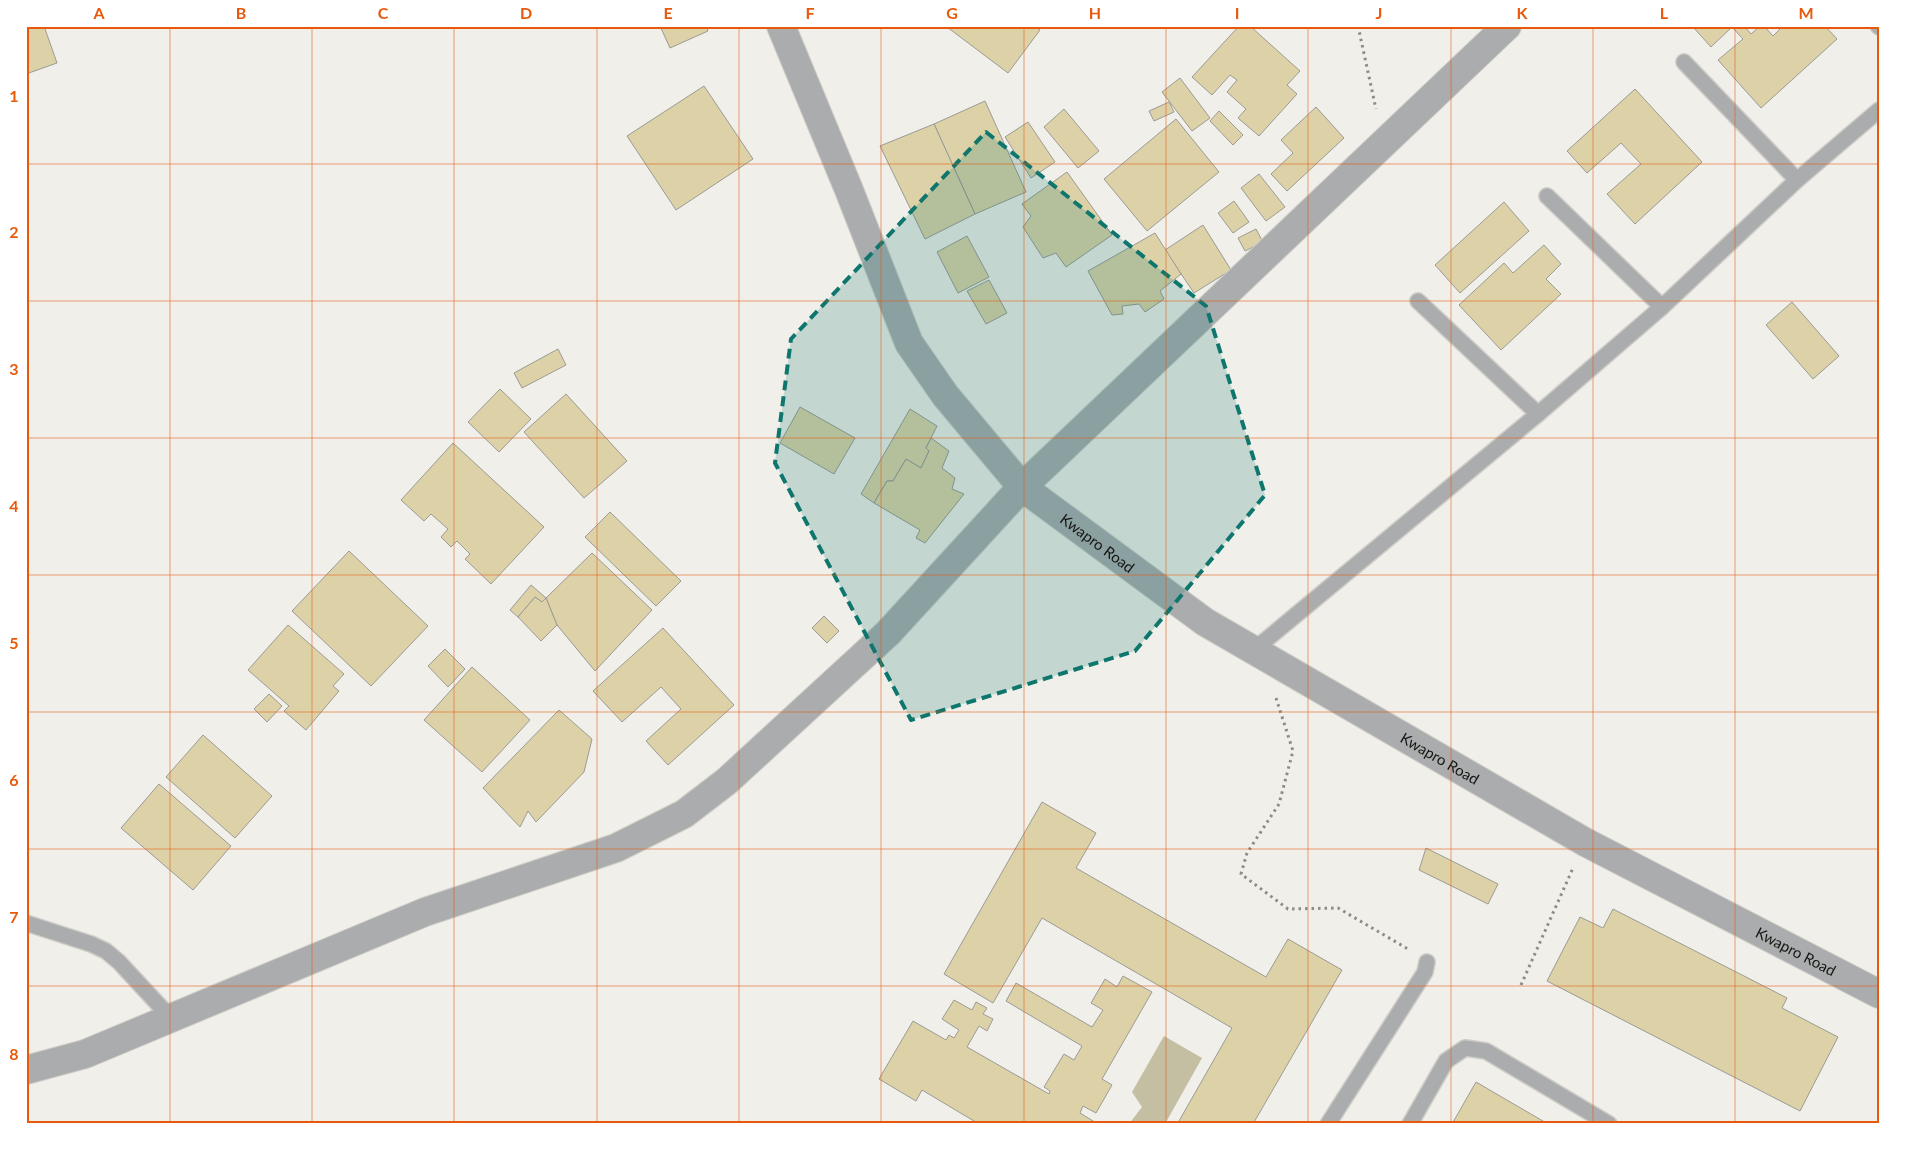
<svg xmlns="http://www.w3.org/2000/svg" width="1905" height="1150" font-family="Lato,sans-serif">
  <rect width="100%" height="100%" fill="#f0efe9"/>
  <path fill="#c4bea3" d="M1164,1036L1202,1058L1165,1124H1129L1142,1107L1132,1092Z"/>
  <g fill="#ddd2a7" stroke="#9b9a95">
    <path d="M26,26H44L57,63L26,74Z"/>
    <path d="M660,26H706L708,31L670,48Z"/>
    <path d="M1034,26L1040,30L1008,73L947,27Z"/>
    <path d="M1239,26H1250L1300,71L1287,85L1297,94L1259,136L1238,118L1246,109L1227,92L1237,80L1230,75L1212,95L1192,77Z"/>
    <path d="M1744,26L1751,34L1760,26H1764L1773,36L1783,26H1825L1837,39L1761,108L1718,60L1743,39L1732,27L1711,47L1693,27Z"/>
    <path d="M1180,78L1210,118L1192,131L1162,92Z"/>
    <path d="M704,86L753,159L676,210L627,136Z"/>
    <path d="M1635,89L1702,162L1635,224L1607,194L1641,164L1621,143L1587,173L1567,151Z"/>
    <path d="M985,101L1026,192L975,214L934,124Z"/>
    <path d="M1169,102L1174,112L1154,121L1149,111Z"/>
    <path d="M1316,107L1344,138L1287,191L1271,174L1293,153L1281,140Z"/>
    <path d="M1064,109L1099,151L1078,168L1044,127Z"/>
    <path d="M1219,111L1243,135L1233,145L1210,121Z"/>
    <path d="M1176,119L1219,172L1147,231L1104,179Z"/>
    <path d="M1028,122L1055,162L1031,178L1005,137Z"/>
    <path d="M934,124L975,214L925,239L880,146Z"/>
    <path d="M1067,172L1112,235L1066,267L1056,253L1043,258L1023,227L1031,216L1022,204Z"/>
    <path d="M1259,174L1285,207L1266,221L1241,188Z"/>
    <path d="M1234,201L1249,222L1233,233L1218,213Z"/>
    <path d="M1504,202L1529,231L1460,293L1435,265Z"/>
    <path d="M1203,225L1231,270L1194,293L1165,250Z"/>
    <path d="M1256,229L1263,242L1245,251L1238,238Z"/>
    <path d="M1155,233L1181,274L1160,291L1164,299L1145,312L1139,304L1122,306L1123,314L1112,315L1088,271Z"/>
    <path d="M967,236L989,277L958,293L937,252Z"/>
    <path d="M1544,245L1561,264L1546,279L1561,294L1501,350L1459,305L1504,263L1513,273Z"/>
    <path d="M989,280L1007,313L986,324L967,291Z"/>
    <path d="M1792,302L1839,356L1813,379L1766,325Z"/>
    <path d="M558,349L566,365L522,388L514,373Z"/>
    <path d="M500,389L531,419L499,452L468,422Z"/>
    <path d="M566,394L627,461L584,498L524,432Z"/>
    <path d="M800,407L855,438L834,474L780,443Z"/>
    <path d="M910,409L937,426L926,448L929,451L921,468L906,459L893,481H887L874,503L861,494Z"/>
    <path d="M931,438L949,451L942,468L955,478L952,489L964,494L925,543L916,538L920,530L874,503L887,481H893L906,459L921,468L929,451L926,448Z"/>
    <path d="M453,443L544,527L491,584L465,559L470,554L457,541L451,547L441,537L448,529L431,514L424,521L401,500Z"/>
    <path d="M610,512L681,581L656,606L585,537Z"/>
    <path d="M349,551L428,626L371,686L292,611Z"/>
    <path d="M592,553L652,610L595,671L557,625L546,598Z"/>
    <path d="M531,585L546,598L542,602L535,597L518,617L510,610Z"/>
    <path d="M535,597L542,602L546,598L557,625L541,641L518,617Z"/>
    <path d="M824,616L839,631L827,643L812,628Z"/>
    <path d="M288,625L344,674L333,686L339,691L306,730L284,711L289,706L248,670Z"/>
    <path d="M663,628L734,705L668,765L646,741L681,709L661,687L622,722L593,691Z"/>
    <path d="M445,649L465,669L448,687L428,666Z"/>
    <path d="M472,667L530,720L482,772L424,720Z"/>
    <path d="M269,694L282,706L267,722L254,709Z"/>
    <path d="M559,710L592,739L584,772L536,822L528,811L520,827L483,788Z"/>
    <path d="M203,735L272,796L235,838L166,777Z"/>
    <path d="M159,784L231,846L193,890L121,828Z"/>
    <path d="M1042,802L1096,833L1076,868L1266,977L1288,939L1342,970L1253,1124H1185L1179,1121L1232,1028L1042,918L993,1003L944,974Z"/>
    <path d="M1426,848L1498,884L1488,904L1419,870Z"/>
    <path d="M1613,909L1787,998L1782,1008L1838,1037L1800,1111L1547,981L1580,917L1603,928Z"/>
    <path d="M1123,976L1152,992L1102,1079L1112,1085L1096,1113L1083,1106L1080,1113L1098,1124H979L922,1090L916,1101L879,1079L913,1021L946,1040L949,1035L954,1038L959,1030L942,1019L954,1000L972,1010L976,1002L987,1008L983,1014L993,1019L987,1031L979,1026L967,1047L1049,1094L1050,1091L1044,1087L1064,1054L1074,1060L1082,1046L1006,1001L1016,983L1092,1027L1103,1010L1091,1003L1105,979L1117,987Z"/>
    <path d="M1476,1082L1548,1124H1452Z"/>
  </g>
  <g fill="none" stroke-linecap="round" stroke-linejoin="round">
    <g stroke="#cdccc7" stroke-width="18">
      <g id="lane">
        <path d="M1878,26L1879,27"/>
        <path d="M1684,62L1797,180"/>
        <path d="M1547,196L1662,307"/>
        <path d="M1418,301L1538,414"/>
        <path d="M1255,649L1538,414L1662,307L1797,180L1879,110"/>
        <path d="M26,923L91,944L106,951L119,962L171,1018"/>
        <path d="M1328,1124L1425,972L1427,962"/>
        <path d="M1410,1124L1446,1061L1465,1048L1486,1051L1609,1124"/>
      </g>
    </g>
    <g stroke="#cdccc7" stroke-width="30">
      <g id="street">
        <path id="s1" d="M781,26L849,190L909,343L945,395L1022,487L1205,622L1585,842L1879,994"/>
        <path d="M26,1070L85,1054L425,912L616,848L684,814L727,781L888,633L1022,487L1507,26"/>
      </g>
    </g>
    <g stroke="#8c8b87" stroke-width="3" stroke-dasharray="2.5 4" stroke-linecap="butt">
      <path d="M1358,26L1376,109"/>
      <path d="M1276,698L1293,751L1279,804L1247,853L1241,874L1288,909L1338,908L1408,949"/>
      <path d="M1521,985L1573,868"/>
    </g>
    <use href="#lane" stroke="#abacae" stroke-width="15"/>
    <use href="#street" stroke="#abacae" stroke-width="28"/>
  </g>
  <path fill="#0f766e" fill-opacity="0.2" stroke="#0f766e" stroke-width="4" stroke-dasharray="10 6" stroke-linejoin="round" d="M986,132L1206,306L1265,495L1135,651L911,720L775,463L791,339Z"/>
  <path fill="none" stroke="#e8590c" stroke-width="1" stroke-opacity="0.55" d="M170,26V1124M312,26V1124M454,26V1124M597,26V1124M739,26V1124M881,26V1124M1024,26V1124M1166,26V1124M1308,26V1124M1451,26V1124M1593,26V1124M1735,26V1124M26,164H1879M26,301H1879M26,438H1879M26,575H1879M26,712H1879M26,849H1879M26,986H1879"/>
  <g text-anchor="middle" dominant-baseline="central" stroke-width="4.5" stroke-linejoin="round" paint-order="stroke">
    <g font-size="15" fill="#151513" stroke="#fff">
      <text stroke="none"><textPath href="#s1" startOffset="619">Kwapro Road</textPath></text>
      <text stroke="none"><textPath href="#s1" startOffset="1024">Kwapro Road</textPath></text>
      <text stroke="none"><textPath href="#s1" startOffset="1429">Kwapro Road</textPath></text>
    </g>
  </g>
  <rect width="1905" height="1150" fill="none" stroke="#ffffff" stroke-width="55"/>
  <rect x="28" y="28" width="1850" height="1094" fill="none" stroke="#e8590c" stroke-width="2"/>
  <g font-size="16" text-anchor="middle" font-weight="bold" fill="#e8590c">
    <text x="99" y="19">A</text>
    <text x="241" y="19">B</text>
    <text x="383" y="19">C</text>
    <text x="526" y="19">D</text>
    <text x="668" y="19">E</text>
    <text x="810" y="19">F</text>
    <text x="952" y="19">G</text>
    <text x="1095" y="19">H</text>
    <text x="1237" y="19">I</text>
    <text x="1379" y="19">J</text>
    <text x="1522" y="19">K</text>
    <text x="1664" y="19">L</text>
    <text x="1806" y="19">M</text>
    <text x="14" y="102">1</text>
    <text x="14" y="238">2</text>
    <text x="14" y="375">3</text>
    <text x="14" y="512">4</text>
    <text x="14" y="649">5</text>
    <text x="14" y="786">6</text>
    <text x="14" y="923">7</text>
    <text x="14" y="1060">8</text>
  </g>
</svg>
